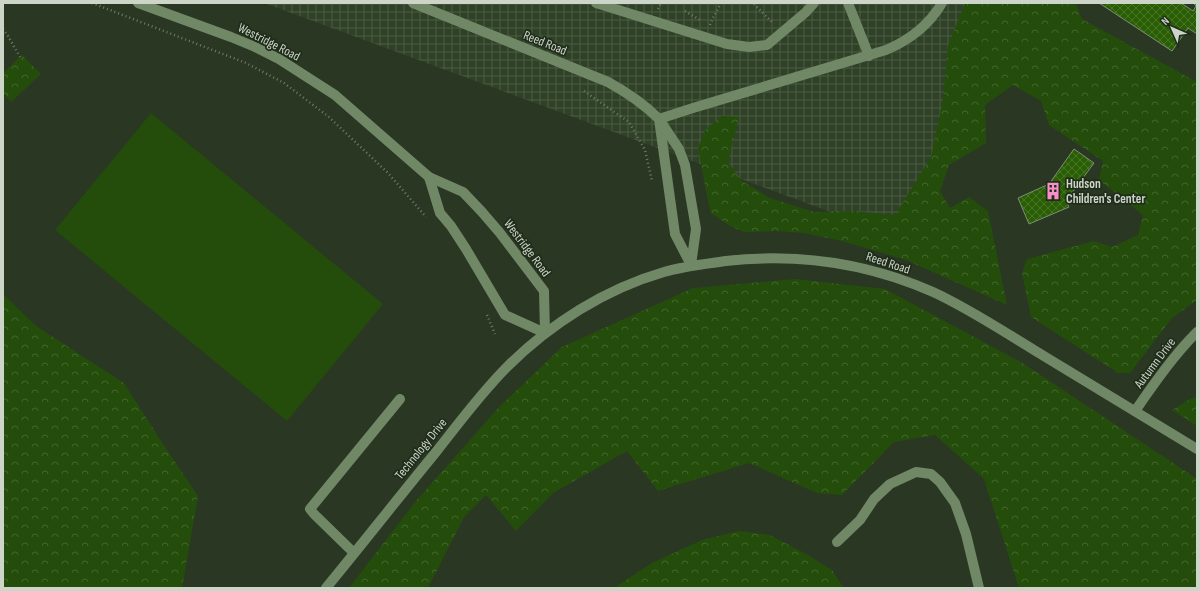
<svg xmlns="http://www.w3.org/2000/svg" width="1200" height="591" font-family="'Sofia Sans Condensed',sans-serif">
  <defs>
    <pattern id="industrial-grid" width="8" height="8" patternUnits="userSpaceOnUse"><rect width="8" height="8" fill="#2f4127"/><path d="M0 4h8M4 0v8" fill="none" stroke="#4c5c45"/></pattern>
    <pattern id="forest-crowns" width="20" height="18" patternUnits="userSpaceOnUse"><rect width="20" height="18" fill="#244d0c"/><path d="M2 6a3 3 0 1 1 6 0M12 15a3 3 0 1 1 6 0" fill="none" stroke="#43662e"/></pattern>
    <pattern id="building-cross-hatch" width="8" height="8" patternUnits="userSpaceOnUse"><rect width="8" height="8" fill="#295e04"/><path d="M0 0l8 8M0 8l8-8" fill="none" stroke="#477427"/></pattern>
  </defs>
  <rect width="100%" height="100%" fill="#293723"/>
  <path fill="url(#industrial-grid)" d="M264,3H983L920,245Z"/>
  <g fill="url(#forest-crowns)">
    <path d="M965,3H1076L1082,19L1197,82V300L1172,318L1130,373H1118L1031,317L1022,273L1027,259L1094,241L1112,247L1138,235L1143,215L1099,180L1103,161L1049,125L1041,101L1013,85L985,105L986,143L949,165L940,191L950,208L969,197L988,211L1007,305L906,260L842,241L804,233L777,231L744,232L730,226L711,213L706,191L698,148L705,130L722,116L739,117L728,162L742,181L770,198L814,212L853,211L895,215L931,157L943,99L948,45Z"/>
    <path d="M22,55L41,74L11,102L3,93V73Z"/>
    <path d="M795,279L885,289L1021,362L1197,479V588H1019L984,479L935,435L894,442L842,495L817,493L749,463L658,491L627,451L553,493L516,531L486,495L464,517L428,588H349L416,501L500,406L562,347L693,288Z"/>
    <path d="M3,294L36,326L124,383L161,441L198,496L182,588H3Z"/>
    <path d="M1197,397V426L1172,410L1190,399Z"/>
    <path d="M739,531L770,535L806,554L832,570L844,588H614L652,563L680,550L705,539Z"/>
  </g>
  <path fill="#244d0c" d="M151,113L383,304L287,421L55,230Z"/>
  <g fill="url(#building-cross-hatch)" stroke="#7d8d76">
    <path d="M1099,3H1170L1172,4L1173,3H1181L1193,11L1196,6L1194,4L1195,3H1197V34L1188,28L1172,51Z"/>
    <path d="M1074,149L1094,163L1066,201L1069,207L1029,224L1018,198L1049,184Z"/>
  </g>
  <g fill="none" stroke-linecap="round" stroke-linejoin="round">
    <g stroke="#717c6b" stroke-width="2.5" stroke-dasharray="1 3" stroke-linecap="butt">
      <path d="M92,3L246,63L284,83L329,117L388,173L426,217"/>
      <path d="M754,4L772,22"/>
      <path d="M658,9L661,3"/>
      <path d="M685,11L700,20"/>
      <path d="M710,25L713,18L721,3"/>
      <path d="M3,29L8,36L20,57"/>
      <path d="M584,91L629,122L645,150L652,181"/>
      <path d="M487,315L495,334"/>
    </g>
    <g stroke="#708866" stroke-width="10">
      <path d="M138,3L231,37L255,47L279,59L335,95L429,177L463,192L482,212L500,233L544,291L545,333"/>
      <path d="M413,3L608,82C628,93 643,103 659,119L693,108L886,50C910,40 929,25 942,3"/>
      <path d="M596,3L727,44L749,47L767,45L806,12L814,3"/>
      <path d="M848,3L869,56"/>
      <path d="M659,119L679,149L685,165L696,229L691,265L675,234Z"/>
      <path d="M429,177L440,213L451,226L466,249L505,315L545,333"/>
      <path d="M1135,411C1154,384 1173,356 1197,332"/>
      <path d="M837,542L860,520L874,499L890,484L916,472L931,474L940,482L955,503L966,534L979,588"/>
      <path d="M354,553L314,514L310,509L400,399"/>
      <path d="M326,588C363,543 399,497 436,452C459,423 481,393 507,367C550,324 605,289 664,272C684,266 705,264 726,261C798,253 867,263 933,292C968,308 1001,330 1034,350C1088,383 1143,416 1197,449"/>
    </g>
  </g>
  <defs>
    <g id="building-bare" transform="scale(1.38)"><path d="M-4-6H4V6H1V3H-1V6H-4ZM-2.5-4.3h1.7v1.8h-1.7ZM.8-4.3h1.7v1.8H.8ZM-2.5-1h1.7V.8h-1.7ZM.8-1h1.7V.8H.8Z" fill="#f98fc9" stroke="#1f2d1a" stroke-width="2.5" paint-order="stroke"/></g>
  </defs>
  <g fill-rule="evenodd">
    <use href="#building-bare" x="1053" y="191"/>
  </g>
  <g text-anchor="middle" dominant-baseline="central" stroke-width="3.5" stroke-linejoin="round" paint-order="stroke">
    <g font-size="13" fill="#ccd5c8" stroke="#1f2d1a">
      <text transform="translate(269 42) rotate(27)">Westridge Road</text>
      <text transform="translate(545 43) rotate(22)">Reed Road</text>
      <text transform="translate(527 248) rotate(53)">Westridge Road</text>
      <text transform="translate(888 263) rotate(18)">Reed Road</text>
      <text transform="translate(1155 363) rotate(-53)">Autumn Drive</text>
      <text transform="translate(421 449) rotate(-51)">Technology Drive</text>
    </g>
    <g font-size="13" font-weight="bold" fill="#ccd5c8" stroke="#1f2d1a" text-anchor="start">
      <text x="1066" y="184">Hudson<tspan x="1066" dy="15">Children's Center</tspan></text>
    </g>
  </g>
  <rect width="1200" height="591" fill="none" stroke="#ccd5c8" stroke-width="8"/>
  <g transform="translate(1172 28) rotate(315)" stroke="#1f2d1a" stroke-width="3" paint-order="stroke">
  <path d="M0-3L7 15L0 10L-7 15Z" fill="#ccd5c8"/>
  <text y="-6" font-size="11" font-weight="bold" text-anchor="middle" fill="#ccd5c8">N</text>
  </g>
</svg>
